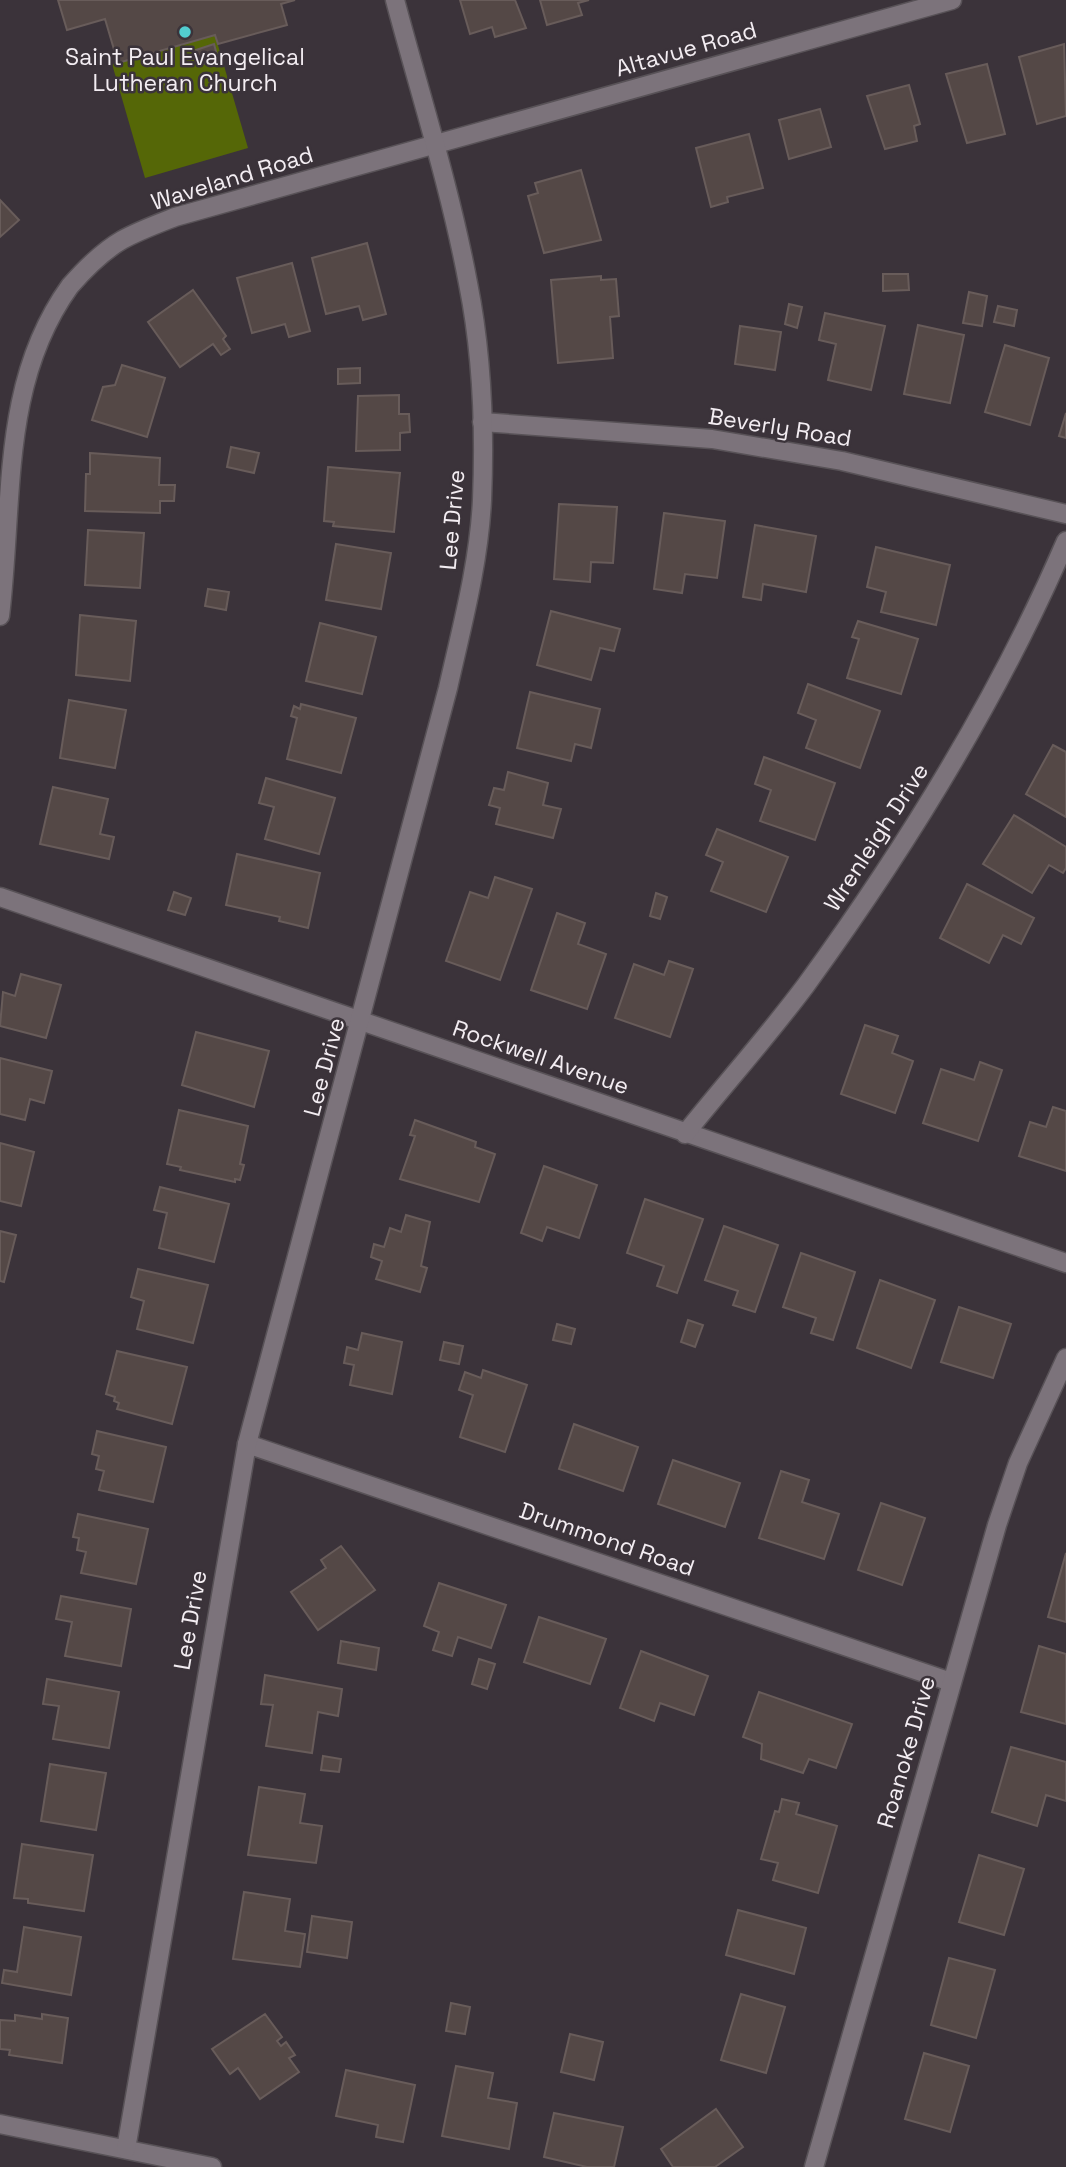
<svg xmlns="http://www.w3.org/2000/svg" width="1066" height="2167" font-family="'Space Grotesk',sans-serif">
  <rect width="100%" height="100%" fill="#3b333a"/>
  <path fill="#556707" d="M215,35L248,148L145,178L112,64Z"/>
  <g fill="#544846" stroke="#685c5a" stroke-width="2">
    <path d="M58,0H295L281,4L287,25L218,44L215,35L118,63L105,19L67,30Z"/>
    <path d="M460,0H515L526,28L495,37L492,27L470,34Z"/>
    <path d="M540,0H589L578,3L582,15L547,25Z"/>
    <path d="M214,44L218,59L200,65L196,50Z"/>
    <path d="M1064,44L1066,116L1037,124L1019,57Z"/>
    <path d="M987,64L1005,134L967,143L946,74Z"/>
    <path d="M909,85L920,124L914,126L917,141L885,149L867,96Z"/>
    <path d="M820,109L831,147L789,159L779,120Z"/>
    <path d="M749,134L763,188L727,197L728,202L711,207L696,148Z"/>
    <path d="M581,170L601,240L544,253L528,196L538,193L535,183Z"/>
    <path d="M0,200L19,220L0,237Z"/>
    <path d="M367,243L386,314L363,320L359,306L326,314L312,258Z"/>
    <path d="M292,263L310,331L289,337L285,324L252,333L237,278Z"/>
    <path d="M883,274H908L909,290L883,291Z"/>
    <path d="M601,276V280L616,279L619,316L610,317L613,358L558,363L551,280Z"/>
    <path d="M193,290L226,336L223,339L230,349L221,355L213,344L180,367L148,322Z"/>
    <path d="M969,292L987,296L982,326L963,323Z"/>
    <path d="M789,304L802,307L797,328L785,324Z"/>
    <path d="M998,306L1017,310L1014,326L994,322Z"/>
    <path d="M825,313L885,326L871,390L828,380L836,344L819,340Z"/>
    <path d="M918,325L964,335L950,403L904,394Z"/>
    <path d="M740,326L781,332L775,370L735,364Z"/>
    <path d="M1005,345L1049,358L1030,425L985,412Z"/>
    <path d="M122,365L165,378L147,437L92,420L103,387L115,385Z"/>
    <path d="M360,368V383L338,384V369Z"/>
    <path d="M399,395V414H409L410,432L400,433V450L356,451L358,396Z"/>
    <path d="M1066,413V438L1059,436Z"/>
    <path d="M231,447L259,453L254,473L227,467Z"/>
    <path d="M90,453L160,458L159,485H175L174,501H160V513L85,511L86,474H90Z"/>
    <path d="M328,467L400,473L394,532L333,526L334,522L324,521Z"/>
    <path d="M559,504L617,507L613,563L591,562L590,582L554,579Z"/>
    <path d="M664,513L725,521L717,578L685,574L682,593L654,589Z"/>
    <path d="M755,525L816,536L806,592L763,584L761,600L743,597Z"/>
    <path d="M88,530L144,533L140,588L85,585Z"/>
    <path d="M336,544L391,553L381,609L326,600Z"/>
    <path d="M876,547L950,565L936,625L881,612L886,592L867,587Z"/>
    <path d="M208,589L229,592L226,610L205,606Z"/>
    <path d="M551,611L620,629L614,651L600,648L591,680L537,665Z"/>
    <path d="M80,615L136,621L130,681L76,675Z"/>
    <path d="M858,621L918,639L901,694L847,678L859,639L852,637Z"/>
    <path d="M320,623L376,637L362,694L306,681Z"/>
    <path d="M808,684L880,711L860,768L806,748L816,720L798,713Z"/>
    <path d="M530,692L600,709L591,748L575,744L571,761L517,748Z"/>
    <path d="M69,700L126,710L115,768L60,758Z"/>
    <path d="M301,704L356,718L341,773L287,759L297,718L291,716L294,706L300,709Z"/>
    <path d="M1053,745L1066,752V817L1026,794Z"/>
    <path d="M764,757L835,783L815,840L760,821L771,790L755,784Z"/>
    <path d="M508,772L548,783L543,805L561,809L553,838L496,824L500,808L489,805L494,788L504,790Z"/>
    <path d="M266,778L335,798L319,854L265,839L274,807L259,803Z"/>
    <path d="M53,787L108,799L100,834L114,837L109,859L40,844Z"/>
    <path d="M1014,815L1066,847V868L1063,873L1049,865L1032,893L983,864Z"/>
    <path d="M717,829L788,857L766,912L711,891L723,862L706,855Z"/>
    <path d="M237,854L320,873L308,928L279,921L280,917L226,905Z"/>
    <path d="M495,877L532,889L500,980L446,961L470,892L488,898Z"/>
    <path d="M967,884L1034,918L1021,944L1003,935L989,963L940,938Z"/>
    <path d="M174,892L191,898L185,915L168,910Z"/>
    <path d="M656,893L667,897L660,919L650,916Z"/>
    <path d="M557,913L585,923L578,944L606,954L587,1009L531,990Z"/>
    <path d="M669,961L693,969L670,1037L615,1018L634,964L664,975Z"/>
    <path d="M21,974L61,985L46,1038L0,1026L3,992L15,996Z"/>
    <path d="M865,1025L898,1036L892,1053L913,1061L895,1113L841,1094Z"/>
    <path d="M196,1032L269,1051L254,1107L182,1085Z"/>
    <path d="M0,1058L52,1071L44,1103L30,1099L25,1120L0,1114Z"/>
    <path d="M980,1062L1002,1070L978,1141L923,1123L941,1069L974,1080Z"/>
    <path d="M1053,1107L1066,1111V1171L1019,1156L1030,1122L1046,1127Z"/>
    <path d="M179,1110L248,1126L240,1164L244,1165L240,1180L235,1179V1182L180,1170L181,1167L167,1164Z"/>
    <path d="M415,1120L476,1142L475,1147L495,1154L479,1202L400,1179L415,1136L410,1135Z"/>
    <path d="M0,1143L34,1152L21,1206L0,1201Z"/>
    <path d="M544,1166L597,1185L579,1238L547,1227L542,1241L521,1233Z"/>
    <path d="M160,1187L229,1204L214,1262L159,1248L167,1213L154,1210Z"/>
    <path d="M645,1199L703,1219L677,1293L657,1286L664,1266L627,1253Z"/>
    <path d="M406,1215L430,1222L421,1266L427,1268L420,1292L376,1279L382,1261L371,1257L374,1244L384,1247L390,1228L401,1232Z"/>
    <path d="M724,1226L778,1245L755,1312L733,1305L738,1291L705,1280Z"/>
    <path d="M0,1231L16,1235L4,1282L0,1281Z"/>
    <path d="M801,1253L855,1272L833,1340L811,1333L816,1318L783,1307Z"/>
    <path d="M138,1269L208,1285L193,1343L137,1329L144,1301L131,1297Z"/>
    <path d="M880,1280L935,1300L911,1368L857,1348Z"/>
    <path d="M959,1307L1011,1324L993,1378L941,1362Z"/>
    <path d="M688,1320L703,1325L695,1347L681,1342Z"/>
    <path d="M557,1324L575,1329L571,1344L553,1340Z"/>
    <path d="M362,1333L402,1342L392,1394L350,1385L354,1365L344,1363L347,1347L358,1350Z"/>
    <path d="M444,1342L463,1346L459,1364L440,1360Z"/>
    <path d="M117,1351L187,1367L172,1424L117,1409L119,1403L114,1401L115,1397L106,1394Z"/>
    <path d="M483,1370L527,1385L505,1452L460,1437L473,1395L459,1390L465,1372L481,1378Z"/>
    <path d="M574,1424L638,1447L623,1491L559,1469Z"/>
    <path d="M97,1431L166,1447L153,1502L99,1490L104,1471L96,1469L99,1456L92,1454Z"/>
    <path d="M673,1460L740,1483L725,1527L658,1504Z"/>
    <path d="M781,1471L809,1480L802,1502L839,1514L824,1559L759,1538Z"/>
    <path d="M881,1503L925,1518L902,1585L858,1570Z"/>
    <path d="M78,1514L148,1529L136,1584L81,1573L86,1552L77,1550L79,1538L73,1537Z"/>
    <path d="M341,1546L375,1590L318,1630L291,1592L326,1568L321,1560Z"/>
    <path d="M1066,1553V1622L1048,1617Z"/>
    <path d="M439,1583L506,1605L491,1648L458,1637L452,1656L433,1650L439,1632L424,1626Z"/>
    <path d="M61,1596L131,1609L121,1666L65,1656L72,1622L56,1619Z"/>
    <path d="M539,1617L606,1639L590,1684L524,1662Z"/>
    <path d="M341,1641L379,1648L376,1670L338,1663Z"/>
    <path d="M1039,1646L1066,1654V1724L1021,1712Z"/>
    <path d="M641,1651L708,1676L694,1715L660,1703L654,1721L620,1708Z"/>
    <path d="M479,1659L495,1664L487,1689L472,1684Z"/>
    <path d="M265,1675L342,1689L338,1716L318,1712L312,1753L266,1746L273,1705L261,1704Z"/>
    <path d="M47,1679L119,1692L109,1748L53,1739L59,1706L43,1704Z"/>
    <path d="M759,1692L852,1724L836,1768L809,1759L803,1773L761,1759L762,1744L743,1737Z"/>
    <path d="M1011,1747L1066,1762V1801L1046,1795L1037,1826L992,1812Z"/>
    <path d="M323,1756L341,1759L339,1772L321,1770Z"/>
    <path d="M50,1764L106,1773L96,1830L41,1821Z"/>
    <path d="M259,1787L305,1794L300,1823L322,1826L316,1863L248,1855Z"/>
    <path d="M782,1799L799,1803L796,1814L837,1826L818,1893L773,1880L778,1863L761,1859L775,1811L779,1812Z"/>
    <path d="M22,1844L93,1855L84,1911L28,1903V1899L14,1898Z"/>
    <path d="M979,1855L1024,1869L1004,1935L959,1922Z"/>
    <path d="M244,1892L290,1899L285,1931L305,1934L300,1967L233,1959Z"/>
    <path d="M738,1910L806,1928L794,1974L726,1955Z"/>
    <path d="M312,1916L352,1922L347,1958L307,1952Z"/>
    <path d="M24,1927L81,1937L71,1995L2,1983L4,1970L17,1972Z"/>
    <path d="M949,1958L995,1970L976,2038L931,2025Z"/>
    <path d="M741,1994L785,2007L766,2073L721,2060Z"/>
    <path d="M451,2003L470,2007L465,2034L446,2031Z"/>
    <path d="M42,2014L68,2018L62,2063L9,2055L10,2050L0,2049V2020L15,2021V2015L42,2019Z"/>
    <path d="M265,2014L282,2037L277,2041L281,2046L286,2042L295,2055L289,2058L299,2072L260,2099L238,2068L230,2074L212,2049Z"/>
    <path d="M570,2034L603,2042L594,2080L561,2072Z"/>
    <path d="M924,2053L969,2066L950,2132L905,2119Z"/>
    <path d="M456,2066L493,2073L488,2098L517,2103L509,2149L442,2136Z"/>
    <path d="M346,2070L415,2085L403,2142L376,2137L378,2125L336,2116Z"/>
    <path d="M716,2109L743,2147L715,2167H673L661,2149Z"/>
    <path d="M554,2113L623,2127L614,2167H587L544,2157Z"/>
  </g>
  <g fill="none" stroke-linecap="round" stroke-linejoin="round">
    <g stroke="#585257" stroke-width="21">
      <g id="street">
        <path d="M482,422L712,439L842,461L1066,514"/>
        <path d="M0,616C14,500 0,383 70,286C84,270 103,251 122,240C138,231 157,224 175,217L952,0"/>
        <path d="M0,897L1066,1263"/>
        <path d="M685,1134C725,1084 768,1036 806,985C907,846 998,699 1066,541"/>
        <path d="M247,1444L951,1682"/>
        <path d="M0,2124L212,2167"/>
        <path d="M126,2149L247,1444L448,688C462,626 479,563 482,500C485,428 482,353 468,283C450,187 420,94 395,0"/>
        <path d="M814,2167L997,1525L1018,1463L1066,1358"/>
      </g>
    </g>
    <use href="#street" stroke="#7c737b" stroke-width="18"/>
  </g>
  <circle fill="#52cdd0" stroke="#3b333a" stroke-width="2.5" cx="185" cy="32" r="7"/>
  <g text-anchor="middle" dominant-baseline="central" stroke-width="5" stroke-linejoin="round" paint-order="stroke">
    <g font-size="23" fill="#f3edf2" stroke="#3b333a">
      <text transform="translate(686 49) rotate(-16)">Altavue Road</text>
      <text transform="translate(232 178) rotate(-17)">Waveland Road</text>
      <text transform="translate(780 427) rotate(9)">Beverly Road</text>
      <text transform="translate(452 520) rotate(-85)">Lee Drive</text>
      <text transform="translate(876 837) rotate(-57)">Wrenleigh Drive</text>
      <text transform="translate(541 1057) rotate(19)">Rockwell Avenue</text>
      <text transform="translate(324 1067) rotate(-75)">Lee Drive</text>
      <text transform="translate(607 1539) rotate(19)">Drummond Road</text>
      <text transform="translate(190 1620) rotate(-80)">Lee Drive</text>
      <text transform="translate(906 1752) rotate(-74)">Roanoke Drive</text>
    </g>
    <g font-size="23" fill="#f3edf2" stroke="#3b333a">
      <text x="185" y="57">Saint Paul Evangelical<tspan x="185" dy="26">Lutheran Church</tspan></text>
    </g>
  </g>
</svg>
